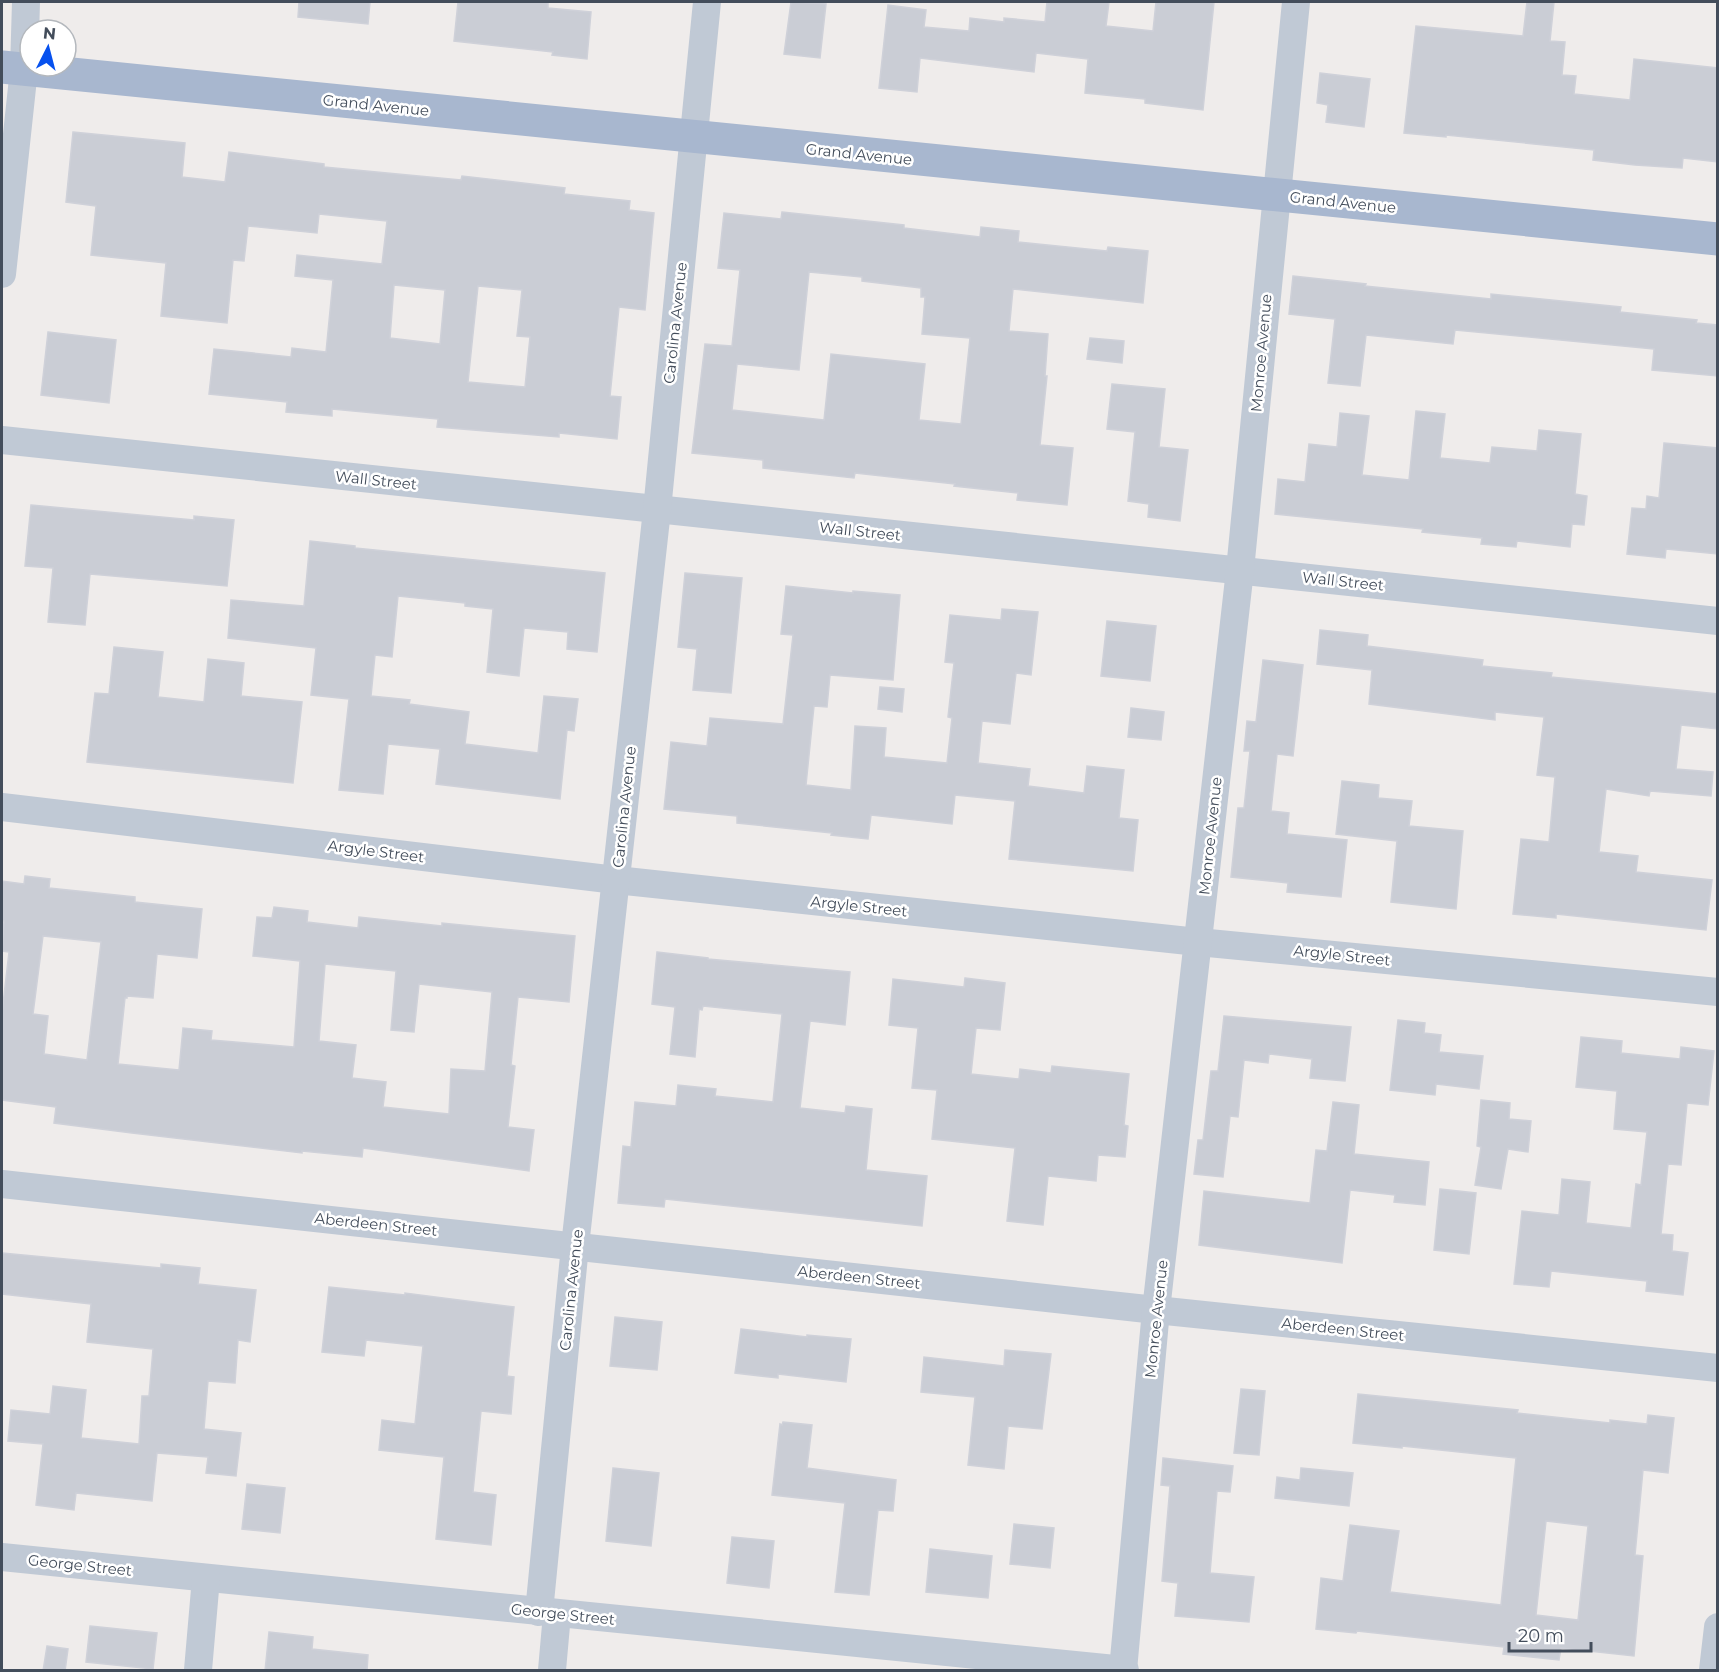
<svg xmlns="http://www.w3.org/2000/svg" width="1719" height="1672" font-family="Montserrat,sans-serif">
  <rect width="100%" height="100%" fill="#efeceb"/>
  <g fill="#cacdd5" stroke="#cfd1d9" stroke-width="1.5" fill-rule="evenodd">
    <path d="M299,2H370L368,24L298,17Z"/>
    <path d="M458,2H548V8L591,12L587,59L552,55L553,52L454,41Z"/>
    <path d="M791,2L826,4L820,58L784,54Z"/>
    <path d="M1047,2H1109L1106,26L1153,31L1156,2H1214L1203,110L1145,103V99L1085,93L1088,59L1036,53L1034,72L920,58L917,92L879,88L888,5L926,10L924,27L969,31L970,18L1004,22V18L1045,22Z"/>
    <path d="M1527,2H1554L1550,41L1565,42L1562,75L1576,76L1574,94L1630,100L1634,59L1718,68V162L1683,158L1682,168L1635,165L1593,160L1594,150L1446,135V137L1404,133L1416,26L1523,36Z"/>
    <path d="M1320,73L1370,79L1364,127L1326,122L1328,105L1317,103Z"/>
    <path d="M73,132L185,143L182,177L225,182L229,152L324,164V167L461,180L462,176L565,188L564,194L630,201L629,210L654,213L645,310L619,307L610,396L621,397L617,439L559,433V437L437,427L438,419L332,409V416L286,412L287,402L209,394L214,349L291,357L292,348L326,352L333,280L295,276L297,255L382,264L387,221L319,214L317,233L248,226L244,261L233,260L227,323L161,316L166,263L91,255L96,206L66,202ZM394,285L445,290L440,344L390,338ZM478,286L522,290L517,336L530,337L525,387L468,382Z"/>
    <path d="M782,212L904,225V228L980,237L981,227L1019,231L1018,242L1107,251L1108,247L1148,251L1143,303L1013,289L1009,331L1048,334L1045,376H1047L1040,445L1073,448L1067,505L1017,500L1018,493L954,486L955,484L855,473L854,478L818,474L763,468V460L692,453L705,344L732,346L740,270L718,268L724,213L781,219ZM809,272L862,277V281L921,288V297H925L922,334L970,338L961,424L919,420L925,364L831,354L824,420L732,410L737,364L799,370Z"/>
    <path d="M1293,276L1366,284L1365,286L1491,299V294L1621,307L1620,312L1697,320L1696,323L1718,325V376L1652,370L1654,349L1455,330L1453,344L1366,335L1360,386L1328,383L1335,319L1289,314Z"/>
    <path d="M48,332L116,340L109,403L41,395Z"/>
    <path d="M1090,338L1124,341L1122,363L1087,359Z"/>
    <path d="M1112,384L1165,389L1159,447L1188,450L1180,521L1148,517L1149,504L1128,501L1135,432L1107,429Z"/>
    <path d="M1416,411L1445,414L1440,458L1490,463L1492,447L1537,451L1539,430L1581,434L1575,494L1587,496L1584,525L1572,524L1570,547L1517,541L1516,547L1481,544L1482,538L1422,532L1423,529L1275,514L1278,479L1305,482L1309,444L1337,447L1340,413L1369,416L1362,475L1409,480Z"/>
    <path d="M1664,443L1718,448V554L1666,549L1665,558L1627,554L1632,508L1646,509L1647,496L1659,498Z"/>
    <path d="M31,505L194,520V516L234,520L227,586L90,574L85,625L48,622L53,568L25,566Z"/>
    <path d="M310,541L355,546V548L605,573L597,652L567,649L568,632L524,628L519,676L487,672L493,609L465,606V603L398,596L392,657L375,655L371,696L410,700L409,704L469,712L465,744L538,753L544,696L578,699L574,731L567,730L560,799L436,784L440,749L388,744L383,794L339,790L349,699L311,695L316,648L228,638L231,600L304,606Z"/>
    <path d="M685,573L742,578L731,693L693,690L697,649L678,647Z"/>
    <path d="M786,586L853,593V591L900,595L893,680L830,675L827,707L814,706L806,785L851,790L855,726L886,728L884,757L947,763L952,718L948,717L954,663L945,662L950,615L1001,620L1002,609L1038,612L1031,675L1016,673L1010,724L982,721L978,763L1030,769L1028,786L1084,793L1087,766L1124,770L1119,818L1138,820L1133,871L1009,859L1015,801L955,795L952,824L871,815L868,839L831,835L832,833L737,823V816L664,809L671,742L707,746L710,718L783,724L793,635L781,634Z"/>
    <path d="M1107,621L1156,626L1150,681L1101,676Z"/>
    <path d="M1320,630L1368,635L1367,646L1483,660L1482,666L1552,673L1551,677L1718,694V729L1681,725L1676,769L1713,772L1711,796L1650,791L1649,796L1606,789L1599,852L1638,856L1636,872L1712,880L1706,930L1556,914V918L1513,914L1521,839L1549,842L1555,777L1537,775L1544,717L1495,712V720L1369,704L1372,670L1317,664Z"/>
    <path d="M114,647L163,652L158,697L204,702L208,659L244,663L241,696L302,702L293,783L87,762L95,693L109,694Z"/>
    <path d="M1263,660L1303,665L1293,756L1277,754L1271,811L1289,813L1287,834L1347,840L1341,897L1287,892L1288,883L1231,877L1238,808H1244L1250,751H1244L1247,721L1256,722Z"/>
    <path d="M880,687L904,689L902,712L878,709Z"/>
    <path d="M1131,708L1164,712L1161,740L1128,737Z"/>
    <path d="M1342,781L1379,785L1378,798L1412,801L1409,826L1463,831L1456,909L1391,902L1397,841L1336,834Z"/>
    <path d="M25,876L50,879L49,888L135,897V902L202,909L197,958L157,954L153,998L127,996V998H125L118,1064L179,1070L183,1028L212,1031L211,1040L294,1047L300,961L253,956L257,917L272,918L274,907L308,911L307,922L358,928L359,917L442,926V923L575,936L569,1002L518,997L511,1065L515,1066L508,1127L534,1130L529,1171L363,1148L362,1157L302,1151V1153L132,1133L54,1123L56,1107L2,1100V1013L9,952L2,951L4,921H2V881L24,884ZM43,936L101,942L87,1060L44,1054L48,1016L33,1014ZM325,964L396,971L391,1030L414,1032L419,984L492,992L485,1071L451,1069L449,1114L383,1107L386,1082L352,1078L356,1045L319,1041Z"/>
    <path d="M657,952L708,958V959L850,972L845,1025L810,1021L800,1108L845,1113L846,1106L872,1109L866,1170L927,1176L922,1226L665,1199L664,1207L618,1203L623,1146L631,1147L635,1102L676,1106L678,1085L716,1089L715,1096L773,1102L782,1014L703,1006L702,1010L699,1009L695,1057L670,1054L675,1007L652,1004Z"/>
    <path d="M965,978L1005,983L1000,1030L976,1028L971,1074L1019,1079L1020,1069L1051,1073L1052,1066L1129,1074L1124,1125L1128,1126L1125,1157L1098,1155L1096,1181L1048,1176L1043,1225L1007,1221L1015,1148L932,1139L937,1090L912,1088L918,1028L889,1025L893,979L964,987Z"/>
    <path d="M1224,1016L1351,1027L1345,1081L1310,1078L1312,1059L1269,1054L1268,1063L1244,1060L1238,1117L1230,1116L1223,1177L1194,1174L1198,1140H1203L1211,1071H1218Z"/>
    <path d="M1398,1020L1425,1023L1424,1033L1441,1035L1439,1052L1483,1056L1479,1089L1436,1084L1435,1095L1390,1090Z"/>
    <path d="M1581,1037L1622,1041L1621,1053L1680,1059L1681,1047L1714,1051L1708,1105L1687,1103L1681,1165L1668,1164L1661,1234L1673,1235L1672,1251L1688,1253L1683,1295L1646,1291L1647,1281L1551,1271L1549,1287L1514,1284L1522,1211L1559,1215L1562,1179L1590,1182L1586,1223L1631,1228L1636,1184L1641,1185L1647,1132L1614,1129L1617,1091L1576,1087Z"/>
    <path d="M1481,1100L1510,1103L1509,1119L1531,1121L1528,1152L1508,1149L1501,1189L1475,1185L1481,1147L1477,1146Z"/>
    <path d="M1333,1102L1359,1105L1354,1154L1429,1162L1425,1205L1394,1202L1395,1195L1350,1190L1342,1263L1199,1245L1204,1191L1310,1203L1316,1150L1327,1151Z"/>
    <path d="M1440,1189L1476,1193L1469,1254L1434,1250Z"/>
    <path d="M2,1253L161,1268V1264L200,1268L198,1284L256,1290L250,1342L238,1340L235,1383L208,1381L204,1429L241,1433L236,1476L206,1473L208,1457L157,1453L152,1501L76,1493L74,1510L36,1505L43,1444L8,1441L11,1410L50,1414L53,1386L86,1390L81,1438L139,1444L142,1396H149L153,1349L87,1342L91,1304L2,1294Z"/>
    <path d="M329,1287L405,1295V1293L514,1307L507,1376L514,1377L511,1414L481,1411L473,1492L496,1495L491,1545L436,1539L444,1457L379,1450L382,1420L415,1424L423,1346L366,1340L364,1356L322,1352Z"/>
    <path d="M615,1317L662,1322L657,1370L610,1366Z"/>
    <path d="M741,1329L807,1337V1335L851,1339L846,1382L778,1374V1378L735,1373Z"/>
    <path d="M1005,1350L1051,1354L1042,1429L1008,1426L1004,1469L968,1465L975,1397L921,1392L924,1357L1004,1366Z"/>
    <path d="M1241,1389L1265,1391L1259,1455L1234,1453Z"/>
    <path d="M1358,1394L1518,1410L1517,1413L1610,1423V1420L1647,1424L1648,1415L1674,1418L1668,1473L1643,1470L1635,1555L1643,1556L1634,1656L1561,1648L1559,1660L1503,1654L1504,1647L1357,1631L1356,1633L1316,1629L1321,1578L1343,1581L1350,1525L1399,1531L1390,1592L1501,1605L1516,1458L1402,1446V1448L1353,1443ZM1546,1521L1588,1526L1578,1620L1536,1615Z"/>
    <path d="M783,1422L812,1425L807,1468L896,1480L893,1511L878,1510L869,1595L835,1592L845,1503L772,1495L780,1424L782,1425Z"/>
    <path d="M1163,1458L1233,1466L1230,1492L1217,1491L1210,1573L1254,1577L1249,1622L1175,1616L1178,1583L1162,1581L1170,1486L1161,1485Z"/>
    <path d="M613,1468L659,1473L651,1546L606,1541Z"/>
    <path d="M1301,1468L1353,1473L1349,1506L1275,1498L1277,1477L1300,1480Z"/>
    <path d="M247,1484L285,1488L280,1533L242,1529Z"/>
    <path d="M1014,1524L1054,1528L1050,1568L1010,1564Z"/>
    <path d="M732,1537L774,1541L769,1588L727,1583Z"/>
    <path d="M930,1549L992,1556L988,1598L926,1592Z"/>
    <path d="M90,1626L157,1633L153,1669L86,1662Z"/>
    <path d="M269,1632L313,1637L312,1649L368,1655L367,1671H265Z"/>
    <path d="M47,1646L68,1649L65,1671H43Z"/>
  </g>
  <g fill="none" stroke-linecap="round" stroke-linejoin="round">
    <g stroke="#c0c9d5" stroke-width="28">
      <path d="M2,274L24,69L26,2"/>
      <path d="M2,440L1718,621"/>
      <path d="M2,807L616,880L1198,942L1718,992"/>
      <path d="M2,1184L1156,1310L1718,1368"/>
      <path d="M2,1557L1125,1670"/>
      <path d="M539,1612L575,1246L657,510L707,2"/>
      <path d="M198,1670L206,1578"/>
      <path d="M552,1670L557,1614"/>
      <path d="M1123,1670L1156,1310L1240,570L1296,2"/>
      <path d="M1713,1670L1718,1627"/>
    </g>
    <path stroke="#a8b7cf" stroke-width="33" d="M2,67L1718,239"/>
  </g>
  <g text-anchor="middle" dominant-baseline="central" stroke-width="5" stroke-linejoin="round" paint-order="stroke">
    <g font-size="15" fill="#434d5b" stroke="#fff">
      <text transform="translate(376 105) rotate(6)">Grand Avenue</text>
      <text transform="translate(859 154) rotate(6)">Grand Avenue</text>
      <text transform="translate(1343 202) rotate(6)">Grand Avenue</text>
      <text transform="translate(675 323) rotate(-84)">Carolina Avenue</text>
      <text transform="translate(1261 353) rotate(-85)">Monroe Avenue</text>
      <text transform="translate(376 480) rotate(6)">Wall Street</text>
      <text transform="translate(860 531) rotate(6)">Wall Street</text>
      <text transform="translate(1343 581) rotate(6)">Wall Street</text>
      <text transform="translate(624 807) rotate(-84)">Carolina Avenue</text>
      <text transform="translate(1210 836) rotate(-84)">Monroe Avenue</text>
      <text transform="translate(376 851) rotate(7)">Argyle Street</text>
      <text transform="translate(859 906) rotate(6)">Argyle Street</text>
      <text transform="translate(1342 955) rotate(6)">Argyle Street</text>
      <text transform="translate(376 1224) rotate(6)">Aberdeen Street</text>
      <text transform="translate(859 1277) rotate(6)">Aberdeen Street</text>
      <text transform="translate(571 1290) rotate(-84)">Carolina Avenue</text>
      <text transform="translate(1156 1319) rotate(-84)">Monroe Avenue</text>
      <text transform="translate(1343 1329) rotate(6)">Aberdeen Street</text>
      <text transform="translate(80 1565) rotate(6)">George Street</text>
      <text transform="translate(563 1614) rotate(6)">George Street</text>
    </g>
  </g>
  <rect width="1719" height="1672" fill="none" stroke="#434d5b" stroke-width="6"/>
  <g transform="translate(48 48) rotate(6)"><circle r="28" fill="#ffffff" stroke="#b4b8bd" stroke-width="1.5"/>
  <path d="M0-4.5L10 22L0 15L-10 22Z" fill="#0751ee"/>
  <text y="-9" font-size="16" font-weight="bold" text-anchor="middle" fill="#434d5b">N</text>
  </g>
  <path d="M1509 1642v9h82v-9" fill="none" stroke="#434d5b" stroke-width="3"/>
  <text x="1518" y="1642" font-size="18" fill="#434d5b" stroke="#ffffff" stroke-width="4.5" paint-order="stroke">20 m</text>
</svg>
